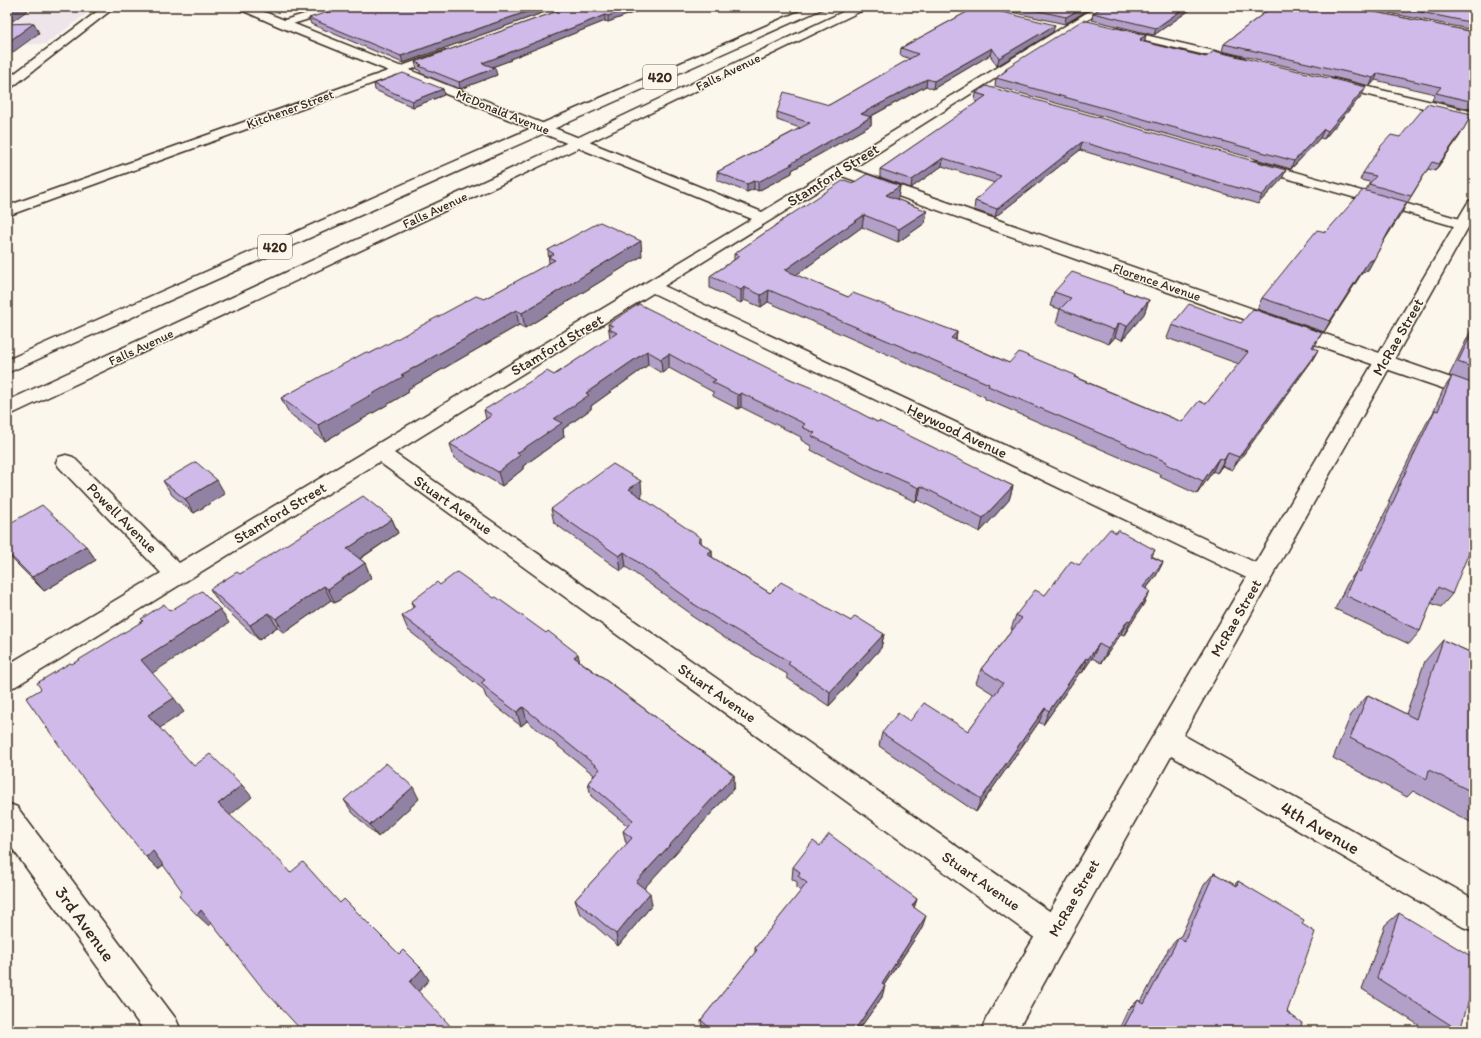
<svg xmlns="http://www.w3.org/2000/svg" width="1481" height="1038" font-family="Itim,sans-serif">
  <rect width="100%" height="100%" fill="#fbf7ec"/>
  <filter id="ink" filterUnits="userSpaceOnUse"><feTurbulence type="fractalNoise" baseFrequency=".025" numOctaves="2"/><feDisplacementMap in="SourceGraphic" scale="8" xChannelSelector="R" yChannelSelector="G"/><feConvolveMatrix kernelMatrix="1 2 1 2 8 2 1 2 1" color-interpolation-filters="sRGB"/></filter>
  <g filter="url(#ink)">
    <path fill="#eee5eb" d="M7,7H96L46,44L7,45Z"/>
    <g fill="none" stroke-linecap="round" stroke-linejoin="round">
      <g stroke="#3b2a1e" stroke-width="3">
        <g id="street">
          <path d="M103,7H115L11,88L7,89V79Z"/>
          <path d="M327,7H343L342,9L286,26L282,27L277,24L278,22Z"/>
          <path d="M1096,7H1108L852,169L1474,386V399L1331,350L842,176L664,286L1269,569L1273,575L1269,581L1261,584L1253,581L653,293L394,453L1065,922L1070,933L1065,944L1054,949L1043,944L379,462L16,686L7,689V665L161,573L59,467L56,462L59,457L66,455L73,457L179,563L752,219L574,146L572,143L574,140H584L762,212Z"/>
          <path d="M1115,28L1240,57L1244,58L1246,60L1244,62L1240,63L1111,33L1110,31Z"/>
          <path d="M444,51L448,52L450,54L448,56L7,216V206Z"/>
          <path d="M1335,79L1474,112V120L1331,86L1329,83L1331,80Z"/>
          <path d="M1256,161L1467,221L1470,224L1467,227L1462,229L1457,227L1251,168L1249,165L1251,162Z"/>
          <path d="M1166,727L1176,731L1474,899V931L1463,927L1156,747L1153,739L1156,731Z"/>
          <path d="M7,803L17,807L176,1019L181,1031H144L7,841Z"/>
        </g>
      </g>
      <g stroke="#3b2a1e" stroke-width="3">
        <g id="secondary">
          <path d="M238,7H252L584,140L586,143L584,146H574L278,26L239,9Z"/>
          <path d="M1474,200V217L1017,1031H981L986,1019L1467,204L1469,201Z"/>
        </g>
      </g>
      <g stroke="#3b2a1e" stroke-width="3">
        <g id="highway">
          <path d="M809,7H823L822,9L7,373V360L442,167Z"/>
          <path d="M853,7H866L865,9L553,160L14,413L7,415V401L543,154Z"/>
        </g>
      </g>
      <use href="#street" fill="#fbf7ec" fill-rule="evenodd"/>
      <use href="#secondary" fill="#fbf7ec" fill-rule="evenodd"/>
      <use href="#highway" fill="#fbf7ec" fill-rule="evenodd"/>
    </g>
    <g fill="#b2a0c9" stroke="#3b2a1e">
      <path d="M559,7L403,63L311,24L309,18Z"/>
      <path d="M569,7H649L608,22L605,21L510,59L511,60L492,67L497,75L460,89L420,73V70L417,69L415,62Z"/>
      <path d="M976,7H1093L1065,24L993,8L990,9L1053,32L997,66L990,55L933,89L926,86L870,117H871V125L792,170V173L758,191L754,189L747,192L717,180V172L800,128L777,120V112L829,105L910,59L900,55L901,48Z"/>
      <path d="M1103,7H1194L1154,35L1092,20L1093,13Z"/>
      <path d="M1235,7H1350L1474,32V110L1432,100L1435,94L1375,80L1370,86L1222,51L1224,44L1264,13Z"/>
      <path d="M1359,7H1474V30Z"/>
      <path d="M1146,35L1144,42L1362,95L1324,139L1320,138L1291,169L995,86L996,78L1005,71L1006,68Z"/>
      <path d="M374,84L443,89L444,95L413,107L375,90Z"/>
      <path d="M976,93L1282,179L1258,204L1080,150L995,217L974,210L975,201L995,183L942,166L911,188L880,177V169L978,102L975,101Z"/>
      <path d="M1472,114L1459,137L1435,171L1428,169L1384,241L1368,270L1362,273L1324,332L1257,309L1262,298L1326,232L1366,190L1370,182L1360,180L1363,173L1400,137Z"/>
      <path d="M853,183L900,186L898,198L896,199L927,211L925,223L898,242L862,227L796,275L848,297L957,332L956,340L1009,363L1075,375V377L1182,422L1206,404L1239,364L1167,338L1172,325L1314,348L1318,350L1311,362L1232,470L1222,466L1217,473L1213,471L1197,494L1160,477L1161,475L985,399V397L768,302L761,307L744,300L741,303L710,288V276L734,260V254L781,222V221Z"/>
      <path d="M548,250L642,256L525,328L519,325L408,389L409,392L325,441L289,413L281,398L369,354L484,299L549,264Z"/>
      <path d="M1123,291L1149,300L1144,314L1122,340L1115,337L1109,344L1056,323L1060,309L1050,306L1054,292Z"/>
      <path d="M608,324L790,379L877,422L1013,486L1009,500L980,532L918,500L916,502L872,482L811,450V446L801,440V437L741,407L738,409L713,396V392L669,368L662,373L648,365L591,406V409L563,429L564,437L523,466V469L502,486L454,458L450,444L486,419L484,410L554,375L610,338Z"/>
      <path d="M1474,324V516L1468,530L1452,594L1441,607L1431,603L1420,631L1409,644L1335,609L1347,584L1357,570V571L1376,533H1375L1390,502H1388L1426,424L1433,413L1443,390L1452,377L1449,376Z"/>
      <path d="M163,481L225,494L194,513L172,495Z"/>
      <path d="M642,496L640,497L701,543L712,550V557L770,593L851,621L884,634L881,648L829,706L787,678V674L722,636L690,615V613L626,567L621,571L554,523L551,509Z"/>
      <path d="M392,519L398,533L360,559L365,563L371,578L335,603L331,600L284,633L277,627L259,640L219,603L210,589L240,574Z"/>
      <path d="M7,525L86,546L96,560L44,591L7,554Z"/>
      <path d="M1116,533L1155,550L1152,556L1163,562L1156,576L1146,589L1150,591L1143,605L1124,635L1121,634L1101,663L1092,658L1082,673L1080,672L1043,725L1039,722L976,812L879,746L882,733L910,721L968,731L995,695L976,683L981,669L1013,629H1011L1016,615L1045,595Z"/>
      <path d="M411,602L580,661L734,775V788L644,888L652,905L618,946L579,912L575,900L627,844L626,843L623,831L628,826L591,796L588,783L594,775L527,721L521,726L498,708L486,697L483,689L408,630L402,616L413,608Z"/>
      <path d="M1443,640L1474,654V824L1413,791L1407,797L1333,758L1351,715L1368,695L1406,714L1425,661Z"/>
      <path d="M419,799L378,837L352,812L344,800Z"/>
      <path d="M820,846L917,899L914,908L922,928L884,985L882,997L858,1031H703L702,1030L701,1020L755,953V948L801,891L797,888V882L792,879L793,867Z"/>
      <path d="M1214,873L1234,885L1238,881L1302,924L1287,1012L1299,1031H1118L1128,1010L1138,1000L1141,1002L1169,948L1179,937L1180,938L1204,885Z"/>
      <path d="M1399,913L1460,1031H1428L1362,989L1385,925Z"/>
    </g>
    <g fill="#9182a4" stroke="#3b2a1e">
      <path d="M7,7H27L28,10L7,25Z"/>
      <path d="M540,7H559L403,63L401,56Z"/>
      <path d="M632,7H649L608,22V16Z"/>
      <path d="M1084,7H1093L1065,24L1066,17Z"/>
      <path d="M1186,7H1194L1154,35L1156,28Z"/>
      <path d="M605,15V21L510,59L511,60L484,70L482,63Z"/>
      <path d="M34,23L39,33L8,56L10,59L7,61V43Z"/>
      <path d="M1055,25L1053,32L997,66L999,58Z"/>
      <path d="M1146,35L1144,43L1141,45L1140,39Z"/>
      <path d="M992,48L990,55L933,89L934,81Z"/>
      <path d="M495,68L497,75L460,89L459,82Z"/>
      <path d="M1378,73L1375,80L1370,86L1373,78Z"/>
      <path d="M927,79L926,86L860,122L861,114Z"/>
      <path d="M1366,87L1362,95L1324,139L1328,131Z"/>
      <path d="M443,89L444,95L413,107L412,101Z"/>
      <path d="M871,117V125L792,170V173L758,191V182Z"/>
      <path d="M1324,129L1320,138L1291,169L1294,161Z"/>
      <path d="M1463,130L1459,137L1435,171L1439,164Z"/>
      <path d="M1082,142L1080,150L995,217L997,209Z"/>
      <path d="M943,158L942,166L911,188L912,180Z"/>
      <path d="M1286,170L1282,179L1258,204L1262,195Z"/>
      <path d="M754,181V189L747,192V184Z"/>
      <path d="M900,186L898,198L885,207L886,195Z"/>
      <path d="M1407,202L1402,213L1383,242L1389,231Z"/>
      <path d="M927,211L925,223L898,242L899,229Z"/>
      <path d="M864,215L862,227L785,283V270Z"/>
      <path d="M641,241L642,256L525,328L522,313Z"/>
      <path d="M1374,259L1368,270L1362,273L1324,332L1330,321L1368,262Z"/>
      <path d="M744,287V300L741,303V290Z"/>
      <path d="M769,290L768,302L761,307V295Z"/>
      <path d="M1149,300L1144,314L1122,340L1127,326Z"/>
      <path d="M516,310L519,325L408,389L409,392L325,441L318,425L401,375Z"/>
      <path d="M1119,323L1115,337L1109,344L1114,330Z"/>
      <path d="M957,332L955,345L951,338Z"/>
      <path d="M1322,333L1315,346L1305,360L1312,347Z"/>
      <path d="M1318,350L1311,362L1232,470L1239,457Z"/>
      <path d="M647,351L648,365L591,406V409L563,429L564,437L523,466V469L502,486L498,472L517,453L554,419L586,393Z"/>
      <path d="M669,354V368L662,373L661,359Z"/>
      <path d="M741,393V407L738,409V395Z"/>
      <path d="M1228,453L1222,466L1217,473L1224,460Z"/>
      <path d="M1219,458L1213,471L1197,494L1203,481Z"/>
      <path d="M217,480L225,494L194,513L185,499Z"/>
      <path d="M641,481L642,496L631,504L629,489Z"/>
      <path d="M921,486L918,500L916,502L919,488Z"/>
      <path d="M1013,486L1009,500L980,532L983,518Z"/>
      <path d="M392,519L398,533L353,563L347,549Z"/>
      <path d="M701,538L702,552L698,541Z"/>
      <path d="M86,546L96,560L44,591L32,577Z"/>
      <path d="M712,550V565L707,554Z"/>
      <path d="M624,552L626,567L621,571L619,556Z"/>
      <path d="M1163,562L1156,576L1136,601L1143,587Z"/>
      <path d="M365,563L371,578L335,603L328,589Z"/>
      <path d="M324,586L331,600L284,633L276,619Z"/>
      <path d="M1150,591L1143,605L1124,635L1130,621Z"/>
      <path d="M220,609L229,623L151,674L141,660Z"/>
      <path d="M269,613L277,627L259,640L250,625Z"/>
      <path d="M1128,620L1121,634L1101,663L1108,649Z"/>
      <path d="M7,625L10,629L7,630Z"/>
      <path d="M884,634L881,648L829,706L830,692Z"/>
      <path d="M1099,644L1092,658L1082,673L1088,659Z"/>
      <path d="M578,654L581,667L574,657Z"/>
      <path d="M1086,658L1080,672L1043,725L1049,711Z"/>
      <path d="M174,698L184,712L160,728L148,715Z"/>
      <path d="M523,707L527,721L521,726L517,712Z"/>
      <path d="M1045,708L1039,722L976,812L981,799Z"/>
      <path d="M734,775V788L639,894L636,882Z"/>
      <path d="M242,785L252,797L229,816L218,804Z"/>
      <path d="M413,787L419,799L378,837L370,825Z"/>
      <path d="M153,851L165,864L158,869L146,857Z"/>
      <path d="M650,893L652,905L618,946L616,934Z"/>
      <path d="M917,899L913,911L912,906Z"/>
      <path d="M201,910L213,922L209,926L197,915Z"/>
      <path d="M926,916L922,928L878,994L882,984Z"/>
      <path d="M422,969L429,980L418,992L410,982Z"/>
      <path d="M885,986L882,997L858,1031H854Z"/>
    </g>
    <g fill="#cfbaea" stroke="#3b2a1e">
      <path d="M343,7H540L401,56L309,18Z"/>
      <path d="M569,7H632L608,16L605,15L508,53H509L482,63L495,68L459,82L419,66L422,65L415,62Z"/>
      <path d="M976,7H989L990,9L1055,25L999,58L992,48L934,81L927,79L861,114L871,117L790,164H793L758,182L754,181L747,184L717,172L810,123L777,112L784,92L829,105L918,54L901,48Z"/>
      <path d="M1021,7H1084L1066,17Z"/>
      <path d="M1103,7H1186L1156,28L1093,13Z"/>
      <path d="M1271,7H1350L1474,32V102L1436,93L1441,87L1378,73L1373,78L1224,44L1272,7Z"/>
      <path d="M1396,7H1474V23Z"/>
      <path d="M1083,20L1146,35L1140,39L1142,40L1140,41L1206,57L1214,51L1366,87L1328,131L1324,129L1294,161L996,78L1007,70L1006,68Z"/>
      <path d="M34,23L7,43V24Z"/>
      <path d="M403,73L443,89L412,101L374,84Z"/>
      <path d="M986,86L1286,170L1262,195L1082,142L997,209L975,201L1001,176L943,158L912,180L880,169L986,96L976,93Z"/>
      <path d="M1427,104L1472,114L1463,130L1439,164L1432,162L1411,196L1369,184L1376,176L1363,173L1381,146L1391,135L1400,137Z"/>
      <path d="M867,174L900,186L886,195L927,211L899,229L864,215L785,270L848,297L853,293L957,332L951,338L1009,363L1019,352L1075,375L1074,377L1182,422L1199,401L1206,404L1248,352L1172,325L1189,304L1241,323L1253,309L1322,333L1312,347L1318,350L1239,457L1228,453L1224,460L1219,458L1203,481L1166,464L1167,462L988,386L989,384L769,290L761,295L744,287L741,290L710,276L740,256L734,254L782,221H781L844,180L853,183Z"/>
      <path d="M1363,190L1407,202L1389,231L1374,259L1368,262L1330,321L1262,298L1317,230L1326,232Z"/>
      <path d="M600,222L641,241L522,313L516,310L401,375L404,376L318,425L281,398L366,352L369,354L476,296L484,299L555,260L548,257L554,254L548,250Z"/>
      <path d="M1072,272L1124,290L1123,291L1149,300L1127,326L1119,323L1114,330L1060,309L1071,298L1054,292Z"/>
      <path d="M639,304L790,379L817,390L877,422L879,421L1013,486L983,518L921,486L919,488L874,468L812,436L815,433L802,427L805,424L741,393L738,395L712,382L716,380L669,354L661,359L647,351L586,393L589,395L554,419L562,423L517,453L520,455L498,472L450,444L492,415L484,410L547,371L554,375L617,333L609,329L613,326L608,324Z"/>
      <path d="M1474,328V368L1458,362Z"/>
      <path d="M1452,376L1474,384V516L1468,530L1474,533V540L1452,594L1438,587L1420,631L1345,595L1357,570L1360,572L1386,520L1385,519L1399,489L1398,488L1435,410L1438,411Z"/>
      <path d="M196,462L217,480L185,499L163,481Z"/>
      <path d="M613,464L641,481L629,489L701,538L698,541L712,550L707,554L770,593L781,582L851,621L855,616L884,634L830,692L788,664L790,662L722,622L689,601L690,600L624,552L619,556L551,509Z"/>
      <path d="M363,496L392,519L347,549L365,563L328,589L324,586L276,619L269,613L250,625L210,589L237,572L240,574Z"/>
      <path d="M42,505L86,546L32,577L7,552V525Z"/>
      <path d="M1110,529L1116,533L1118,530L1155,550L1150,556L1163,562L1143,587L1150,591L1130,621L1128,620L1108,649L1099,644L1088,659L1086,658L1049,711L1045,708L981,799L882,733L898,713L910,721L924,703L968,731L1003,683L981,669L1022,618L1016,615L1035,590L1045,595L1071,561L1079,565Z"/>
      <path d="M457,572L494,598L496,597L546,633L548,631L578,654L574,657L734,775L636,882L650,893L616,934L575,900L632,838L623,831L633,820L588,783L600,769L523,707L517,712L494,695L481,683L485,680L402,616L415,606L411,602L437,582L440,585Z"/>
      <path d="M202,591L220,609L141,660L174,698L148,715L194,766L210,754L242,785L218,804L282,863L290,873L303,862L340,903L344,899L399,954L403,950L422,969L410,982L455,1031H302L260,985L201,910L197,915L179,896L182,891L153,851L146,857L75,768L26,698L41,689L37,683L70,663L72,664L143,621L141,619L164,604L170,611Z"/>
      <path d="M1443,640L1474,654V793L1429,770L1427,779L1350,738L1368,695L1416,719Z"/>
      <path d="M386,763L413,787L370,825L344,800Z"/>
      <path d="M829,834L917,899L912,906L926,916L882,984L885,986L854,1031H852L850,1029L849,1031H708L710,1028L701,1020L757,950L755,948L807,883L798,876L800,872L793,867L813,841L820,846Z"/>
      <path d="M1214,873L1237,886L1238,881L1304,920L1302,924L1315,932L1287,1012L1302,1023L1299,1031H1122L1138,1000L1144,1004L1179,937L1184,941Z"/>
      <path d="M1399,913L1474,958V981L1460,1031L1377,978Z"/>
    </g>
  </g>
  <g text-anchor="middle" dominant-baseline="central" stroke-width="3" stroke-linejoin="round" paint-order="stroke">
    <g font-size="13" fill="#3b2a1e" stroke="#fbf7ec">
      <text transform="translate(728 72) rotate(-26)">Falls Avenue</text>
      <text transform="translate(290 109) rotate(-20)">Kitchener Street</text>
      <text transform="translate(503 112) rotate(22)">McDonald Avenue</text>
      <text transform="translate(435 210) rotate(-25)">Falls Avenue</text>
      <text transform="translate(1157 282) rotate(19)">Florence Avenue</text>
      <text transform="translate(141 347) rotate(-25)">Falls Avenue</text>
    </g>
    <g fill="#fbf7ec" stroke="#75685c" stroke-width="1">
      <rect x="643" y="65" width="34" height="24" rx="3"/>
      <rect x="258" y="235" width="34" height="24" rx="3"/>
    </g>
    <g font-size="14" font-weight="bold" fill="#3b2a1e">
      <text x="660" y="77">420</text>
      <text x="275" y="247">420</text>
    </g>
    <g font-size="15" fill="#3b2a1e" stroke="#fbf7ec">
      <text transform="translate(833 175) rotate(-32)">Stamford Street</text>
      <text transform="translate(1398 337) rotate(-60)">McRae Street</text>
      <text transform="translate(557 345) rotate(-31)">Stamford Street</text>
      <text transform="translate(957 431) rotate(25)">Heywood Avenue</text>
      <text transform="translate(453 505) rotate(35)">Stuart Avenue</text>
      <text transform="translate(280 513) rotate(-31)">Stamford Street</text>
      <text transform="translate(122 518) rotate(45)">Powell Avenue</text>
      <text transform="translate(1236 618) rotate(-60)">McRae Street</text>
      <text transform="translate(717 693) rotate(35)">Stuart Avenue</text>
      <text transform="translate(981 881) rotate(35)">Stuart Avenue</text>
      <text transform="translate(1074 898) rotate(-60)">McRae Street</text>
    </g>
    <g font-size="18" fill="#3b2a1e" stroke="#fbf7ec">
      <text transform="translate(1320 828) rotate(30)">4th Avenue</text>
      <text transform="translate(85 924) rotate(54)">3rd Avenue</text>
    </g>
  </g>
  <rect width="1481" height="1038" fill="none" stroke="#fbf7ec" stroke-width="24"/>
  <rect x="12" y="12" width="1457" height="1014" fill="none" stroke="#3b2a1e" stroke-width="1.5" filter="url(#ink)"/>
</svg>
